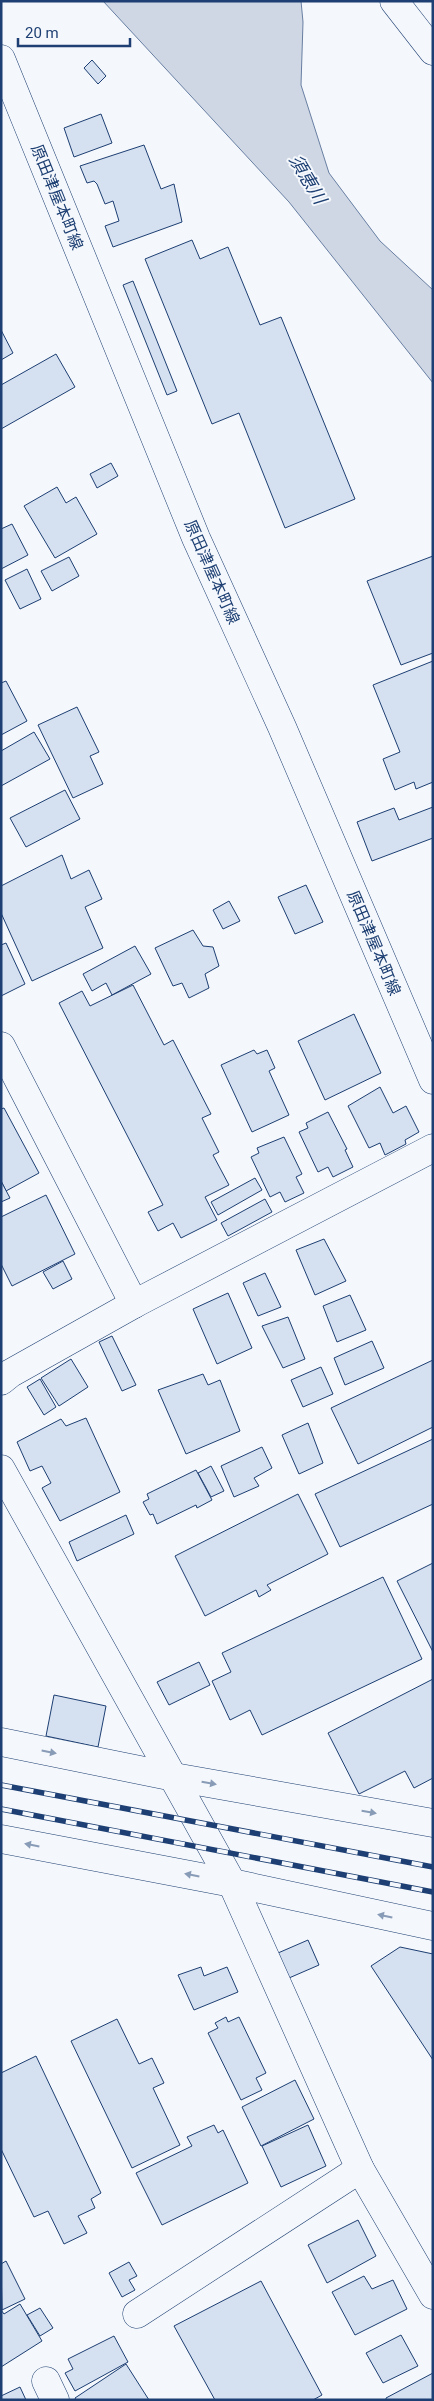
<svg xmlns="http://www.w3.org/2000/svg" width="434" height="2401" font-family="Roboto,'Noto Sans JP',sans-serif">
  <rect width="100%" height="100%" fill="#f4f7fb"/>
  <path fill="#cfd7e4" stroke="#687fa3" d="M103,1H301L303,22L301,85L329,173L380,241L433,290V383L289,202Z"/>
  <g fill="#d5e0f0" stroke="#1d3f73">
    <path d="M92,60L106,76L98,84L84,68Z"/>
    <path d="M101,114L112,143L74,157L64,128Z"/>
    <path d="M144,145L161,189L174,184L182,222L113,247L105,226L119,221L113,201L105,204L97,184L94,181L87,183L80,166Z"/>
    <path d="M192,240L200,259L228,247L260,325L281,317L355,499L285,528L239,413L212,424L145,259Z"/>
    <path d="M133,281L177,391L167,395L123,285Z"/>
    <path d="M1,330L13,353L1,360Z"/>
    <path d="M56,354L75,387L1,429V385Z"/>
    <path d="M111,463L118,476L97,488L90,474Z"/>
    <path d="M57,487L66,503L76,497L97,534L55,558L24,506Z"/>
    <path d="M12,524L28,555L1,569V529Z"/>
    <path d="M433,556V653L401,665L367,581Z"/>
    <path d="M69,557L79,576L52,591L41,571Z"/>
    <path d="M27,569L41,599L20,609L5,580Z"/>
    <path d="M433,661V782L416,789L414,782L395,790L383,759L400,752L373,685Z"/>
    <path d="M6,681L27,721L1,735V683Z"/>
    <path d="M77,707L99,752L90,756L103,784L73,798L38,725Z"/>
    <path d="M34,732L50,759L1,786V751Z"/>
    <path d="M65,790L80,819L26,847L10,818Z"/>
    <path d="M433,807V838L372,861L357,822L394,808L399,820Z"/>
    <path d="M62,855L71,879L89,870L102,899L85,907L103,948L32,981L1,913V886Z"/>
    <path d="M306,885L323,922L295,934L278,897Z"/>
    <path d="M229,901L240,921L223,929L213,910Z"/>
    <path d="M193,930L203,946L213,947L219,966L205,974L209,988L189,998L182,983L173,986L155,948Z"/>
    <path d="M6,943L25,984L1,996V945Z"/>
    <path d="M135,946L151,974L112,995L106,983L92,991L83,974Z"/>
    <path d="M133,985L164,1045L173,1040L211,1114L202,1118L219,1152L213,1155L229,1185L205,1197L217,1220L181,1238L173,1223L158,1231L148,1212L163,1205L59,1003L82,991L90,1006Z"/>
    <path d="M354,1014L381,1073L325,1100L298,1041Z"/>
    <path d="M254,1050L257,1054L267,1050L275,1068L269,1071L289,1115L252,1132L221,1065Z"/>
    <path d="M380,1087L393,1113L406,1106L419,1132L405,1140L406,1144L385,1155L380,1143L369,1148L348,1106Z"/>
    <path d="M4,1108L39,1173L6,1191L1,1181V1109Z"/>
    <path d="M328,1112L347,1149L345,1150L353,1167L333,1177L328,1167L318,1172L299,1132L308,1128L306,1123Z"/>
    <path d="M284,1137L302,1174L296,1177L304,1193L285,1202L280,1192L270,1197L251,1157L259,1153L257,1148Z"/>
    <path d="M255,1178L262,1190L218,1215L211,1202Z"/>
    <path d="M1,1181L10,1198L1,1202Z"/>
    <path d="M46,1195L75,1254L12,1286L1,1264V1217Z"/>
    <path d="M265,1199L272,1212L228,1236L221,1223Z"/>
    <path d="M324,1239L346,1281L315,1295L296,1250Z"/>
    <path d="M63,1261L72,1279L53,1289L43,1272Z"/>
    <path d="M265,1273L281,1307L258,1316L243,1283Z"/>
    <path d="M228,1293L252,1348L217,1364L193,1309Z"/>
    <path d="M350,1295L366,1330L337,1342L323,1306Z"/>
    <path d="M288,1317L305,1359L283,1368L262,1326Z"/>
    <path d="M112,1336L136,1385L122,1391L99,1342Z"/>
    <path d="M372,1341L384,1368L345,1385L334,1358Z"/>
    <path d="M71,1359L88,1387L59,1406L41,1378Z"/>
    <path d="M433,1360V1427L358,1464L331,1408Z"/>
    <path d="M321,1367L333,1394L303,1407L291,1380Z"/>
    <path d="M203,1374L208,1385L220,1380L240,1431L186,1454L158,1390Z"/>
    <path d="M40,1379L56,1407L44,1415L27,1387Z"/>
    <path d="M86,1418L120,1492L60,1521L42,1488L51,1483L42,1466L30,1471L17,1442L61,1419L66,1426Z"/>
    <path d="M308,1423L323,1463L299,1474L282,1435Z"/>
    <path d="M433,1439V1504L340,1547L315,1494Z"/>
    <path d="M262,1447L272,1468L254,1478L259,1486L234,1497L221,1466Z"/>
    <path d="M211,1466L224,1491L211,1497L198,1473Z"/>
    <path d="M196,1470L212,1500L197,1508L196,1505L157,1524L153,1514L150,1515L143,1502L149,1499L147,1494Z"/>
    <path d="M298,1494L328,1554L267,1585L271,1590L259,1597L256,1590L205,1616L175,1556Z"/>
    <path d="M126,1515L134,1534L77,1561L69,1542Z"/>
    <path d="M433,1563V1652L397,1581Z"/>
    <path d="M383,1577L422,1659L262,1735L250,1710L230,1720L212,1681L231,1672L222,1653Z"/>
    <path d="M199,1662L210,1685L169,1705L157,1682Z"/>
    <path d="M433,1679V1778L414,1788L405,1771L359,1794L328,1733Z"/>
    <path d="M54,1695L106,1706L98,1747L46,1736Z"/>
    <path d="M308,1940L319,1965L289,1978L278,1953Z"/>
    <path d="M400,1947L433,1954V2060L371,1966Z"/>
    <path d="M201,1967L204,1976L227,1967L238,1992L194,2010L178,1975Z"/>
    <path d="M226,2017L228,2022L239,2017L266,2073L256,2078L262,2090L241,2100L208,2033L218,2028L215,2023Z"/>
    <path d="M117,2019L139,2064L152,2058L164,2083L153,2088L180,2145L132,2168L71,2041Z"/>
    <path d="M36,2056L101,2193L91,2199L95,2208L78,2216L87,2233L64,2244L48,2211L34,2217L1,2149V2073Z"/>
    <path d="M295,2080L314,2119L261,2146L242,2107Z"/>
    <path d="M214,2125L218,2133L223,2130L248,2183L162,2225L136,2173L192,2146L187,2137Z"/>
    <path d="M308,2125L326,2166L281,2187L262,2146Z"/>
    <path d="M358,2220L376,2256L327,2283L308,2245Z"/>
    <path d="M6,2261L25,2299L2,2310L1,2264Z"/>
    <path d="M129,2262L137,2276L129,2280L135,2290L122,2297L109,2273Z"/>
    <path d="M364,2276L372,2289L393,2280L407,2309L355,2335L332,2292Z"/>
    <path d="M261,2281L322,2395L313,2400H215L174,2326Z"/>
    <path d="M20,2304L42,2341L1,2367V2310L4,2314Z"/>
    <path d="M40,2308L53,2328L40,2336L27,2315Z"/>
    <path d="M401,2335L418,2366L383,2383L366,2353Z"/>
    <path d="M114,2336L128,2362L75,2391L65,2373L73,2369L68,2359Z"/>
    <path d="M126,2364L149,2400H76L75,2398Z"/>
    <path d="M433,2373V2400H386V2398Z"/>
    <path d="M20,2387L26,2400H1V2396Z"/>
  </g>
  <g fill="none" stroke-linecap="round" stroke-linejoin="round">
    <g stroke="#1d3f73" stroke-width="29">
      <g id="minor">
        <path d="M394,1L433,51"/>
        <path d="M1,59L196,538L282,727L433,1080"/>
        <path d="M1,1046L134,1304"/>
        <path d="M1,1381L11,1373L134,1304L433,1148"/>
        <path d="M1,1469L232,1883L360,2169L433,2295"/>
        <path d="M1,1742L174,1777L433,1823"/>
        <path d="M1,1839L232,1883L433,1926"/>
        <path d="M137,2314L360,2169"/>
        <path d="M46,2381L55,2400"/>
      </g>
    </g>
    <use href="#minor" stroke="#f4f7fb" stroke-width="28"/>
    <g stroke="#1d3f73" stroke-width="5.5">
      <g id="rail">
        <path d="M1,1785L433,1867"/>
        <path d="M1,1809L433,1892"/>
      </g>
    </g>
    <use href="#rail" stroke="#f4f7fb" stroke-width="4" stroke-dasharray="11" stroke-linecap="butt"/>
  </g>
  <defs><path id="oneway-solid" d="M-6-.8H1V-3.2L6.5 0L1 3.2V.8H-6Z" transform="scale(1.25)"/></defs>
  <g fill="#889bb7">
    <use href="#oneway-solid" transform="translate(49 1752) rotate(11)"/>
    <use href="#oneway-solid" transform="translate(209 1783) rotate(10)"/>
    <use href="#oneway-solid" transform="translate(369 1812) rotate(10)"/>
    <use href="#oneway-solid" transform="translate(32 1845) rotate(-169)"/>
    <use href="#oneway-solid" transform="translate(192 1875) rotate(-169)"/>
    <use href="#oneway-solid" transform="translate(385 1916) rotate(-168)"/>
  </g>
  <g text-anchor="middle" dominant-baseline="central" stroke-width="4" stroke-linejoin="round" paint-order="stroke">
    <g font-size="16" fill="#1d3f73" stroke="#f4f7fb">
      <text transform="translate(57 197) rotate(68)">原田津屋本町線</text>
      <text transform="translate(212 572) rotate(66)">原田津屋本町線</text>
      <text transform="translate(374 943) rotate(67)">原田津屋本町線</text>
    </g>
    <g font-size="18" font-style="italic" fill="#1d3f73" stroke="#f4f7fb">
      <text transform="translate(308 179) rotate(59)">須恵川</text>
    </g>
  </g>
  <rect width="434" height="2401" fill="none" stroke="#1d3f73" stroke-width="5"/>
  <path d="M18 38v8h112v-8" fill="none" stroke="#1d3f73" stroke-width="2.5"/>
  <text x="25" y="38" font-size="15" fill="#1d3f73" stroke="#f4f7fb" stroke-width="4" paint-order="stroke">20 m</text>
</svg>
